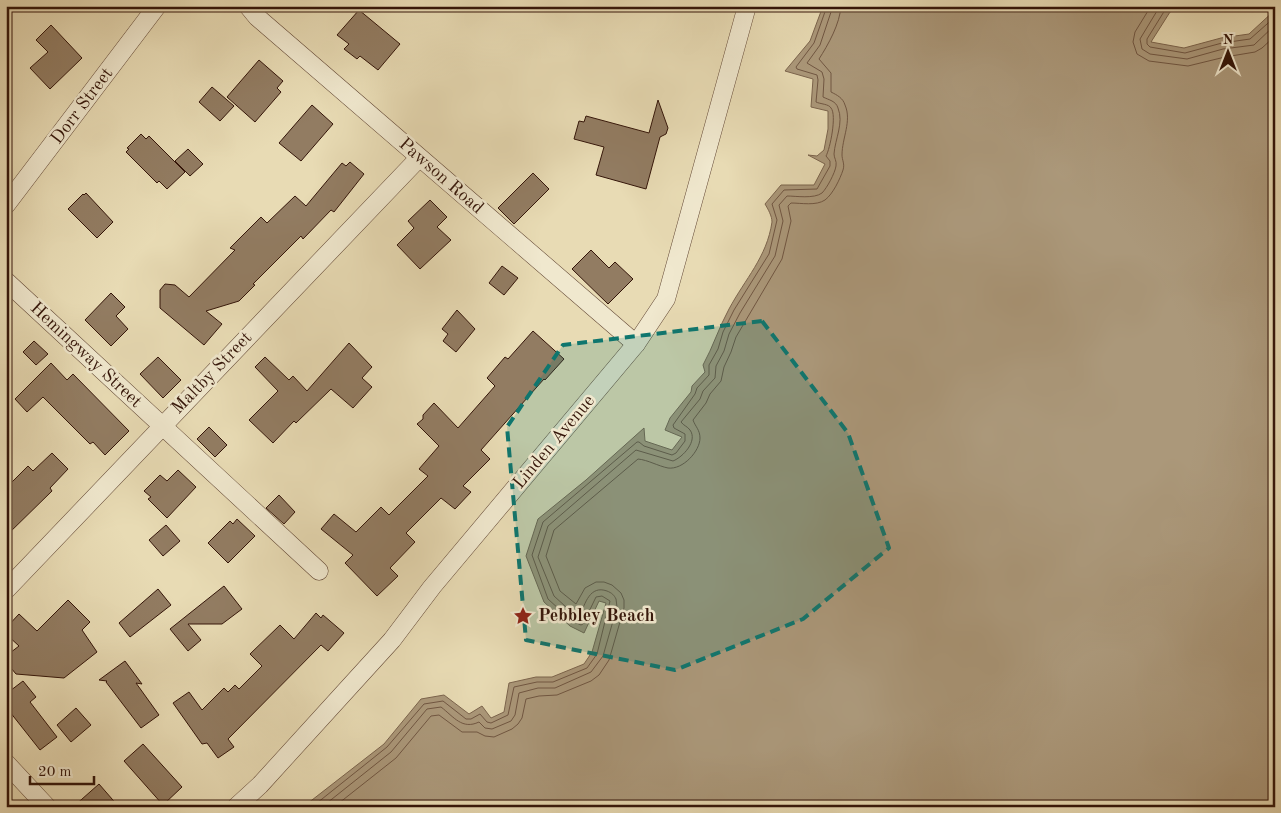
<svg xmlns="http://www.w3.org/2000/svg" width="1281" height="813" font-family="'Old Standard TT',serif">
  <rect width="100%" height="100%" fill="#e8dbb4"/>
  <filter id="stains"><feTurbulence type="fractalNoise" baseFrequency=".004" numOctaves="4"/><feColorMatrix values="0 0 0 0 .2 0 0 0 0 .09 0 0 0 0 .02 0 0 0 .5 -.17"/></filter>
  <radialGradient id="worn" r=".72"><stop offset=".6" stop-color="#630" stop-opacity="0"/><stop offset="1" stop-color="#630" stop-opacity=".3"/></radialGradient>
  <path fill="#ab987a" stroke="#7b644d" d="M823,6H1188L1170,12L1151,42L1184,48L1221,38L1249,34L1275,10V807H303L384,744L421,699L444,695L469,714L482,706L491,718L504,712L509,683L536,677H552L584,664L592,652L606,603L599,601L584,633L570,626L544,602L526,556L538,519L586,480L644,428L645,441L672,450L682,437L665,430L670,418L691,392L692,386L705,372L703,365C713,347 719,327 729,309C745,279 767,257 772,222C772,216 768,209 765,204L781,185H814L825,164L808,155L817,156L824,150L828,129V111L811,107L813,79L785,71L810,41Z"/>
  <g fill="none" stroke-linecap="round" stroke-linejoin="round">
    <g stroke="#705642" stroke-width="1">
      <path d="M1151,6L1135,32L1133,42L1137,54L1149,61L1188,66L1225,57L1255,52L1262,48L1275,36"/>
      <path d="M1160,6L1140,39L1142,49L1150,54L1187,59L1223,49L1254,45L1275,25"/>
      <path d="M1172,6L1165,10L1147,39V44L1150,47L1185,53L1222,43L1250,39L1275,17"/>
      <path d="M312,807L387,747L424,704L443,701L466,719H471L480,714L487,722L491,723L508,715L514,687L537,682H553L587,668L597,654L610,601L602,596L596,597L583,624L581,625L572,621L548,599L532,555L543,522L637,442H639L644,446L672,455L676,453L685,441V434L674,428L673,425L695,394L697,388L709,375V365L718,349L723,332L734,310L769,254L777,220L772,204L784,190L817,189L830,166V161L826,156C830,149 837,115 831,108C829,104 820,104 816,102L818,80L817,75L797,69L796,67L814,43L827,6"/>
      <path d="M322,807L391,752L427,709L441,707C454,717 462,730 479,722L485,728L492,729L511,721L515,715L519,693L538,688H555L591,672L603,656L617,607L616,599C614,595 612,593 607,591C590,585 585,603 580,616L577,617L554,596L538,557L548,526L636,450L673,461C683,457 698,441 690,430C687,426 684,426 681,422L700,399L703,391L715,378L716,366L724,351L729,334L740,313L775,256L783,221L779,205L787,196C796,196 814,199 822,193C827,188 835,173 836,166C837,161 834,158 834,154C835,139 844,123 838,108C836,101 829,100 823,97L824,79L822,72L807,63L820,45L833,6"/>
      <path d="M334,807L396,758L431,716L439,715L462,732H477L485,736L494,737L512,729L518,724L522,718L526,699L539,696L557,695L591,681L599,675L609,660L624,608V600L621,593L612,585L604,582H596L585,588L576,604L560,591L546,556L554,530L638,459C648,460 658,466 668,468C683,470 700,451 700,438C700,430 695,426 693,420L706,403L710,394L721,381L724,367L731,352L736,337L782,259L791,221L788,206L791,203C801,203 816,206 825,200C833,194 840,179 843,170C845,164 842,160 842,155C842,138 852,121 845,105C843,98 837,95 831,92V73L819,59C828,45 840,24 841,6"/>
    </g>
  </g>
  <g fill="#927c62" stroke="#341509">
    <path d="M359,10L400,44L378,70L360,56L357,59L344,49L349,44L337,35Z"/>
    <path d="M51,25L82,58L50,89L30,68L48,52L36,40Z"/>
    <path d="M259,60L283,81L277,88L281,92L255,122L227,97Z"/>
    <path d="M212,87L234,106L220,121L199,102Z"/>
    <path d="M658,100L668,128L666,134L660,137L646,189L596,175L604,147L574,139L579,121L584,122L586,116L649,133Z"/>
    <path d="M312,105L333,124L301,161L279,143Z"/>
    <path d="M141,134L146,139L149,136L185,172L167,189L159,181L157,183L126,152L129,149L127,148Z"/>
    <path d="M188,149L203,164L190,176L175,161Z"/>
    <path d="M350,162L364,174L334,212L331,210L303,239L301,236L253,284L255,285L239,301L206,311L222,324L204,345L160,308V290L165,284L175,285L189,297L235,250L230,248L261,217L267,223L295,196L306,206L342,163L346,166Z"/>
    <path d="M533,173L549,189L514,224L498,208Z"/>
    <path d="M86,193L113,222L97,238L68,209L83,194L84,195Z"/>
    <path d="M430,200L447,217L437,227L451,240L420,269L397,245L414,228L408,221Z"/>
    <path d="M591,250L609,268L615,262L633,279L608,304L572,269Z"/>
    <path d="M502,266L518,278L504,295L489,283Z"/>
    <path d="M111,293L125,307L116,316L128,329L111,346L85,320Z"/>
    <path d="M457,310L475,329L456,352L443,341L448,334L442,329Z"/>
    <path d="M533,331L564,359L545,380L544,379L481,450L490,459L463,486L471,492L455,509L441,498L406,533L415,542L390,568L398,576L377,596L345,563L353,555L321,529L334,514L356,532L381,507L389,515L428,476L419,469L439,446L417,424L423,419V415L434,403L458,428L495,386L487,378L505,357L508,359Z"/>
    <path d="M34,341L48,354L36,365L23,352Z"/>
    <path d="M349,343L372,367L362,378L372,387L353,408L331,389L296,423L294,421L273,443L249,420L278,391L255,367L265,357L289,380L293,376L307,391Z"/>
    <path d="M158,357L181,380L163,398L140,374Z"/>
    <path d="M51,363L67,380L73,374L129,431L105,455L93,442L90,444L43,397L27,412L15,399Z"/>
    <path d="M209,427L227,445L215,457L197,439Z"/>
    <path d="M52,453L68,469L50,488L52,491L6,536V488L28,466L33,471Z"/>
    <path d="M178,470L196,487L167,518L148,499L151,497L144,491L160,475L167,481Z"/>
    <path d="M279,495L295,512L284,524L266,508Z"/>
    <path d="M237,519L255,536L228,563L208,543L230,521L233,524Z"/>
    <path d="M166,525L180,541L163,556L149,540Z"/>
    <path d="M224,586L242,609L222,624H188L201,640L188,651L170,629Z"/>
    <path d="M158,589L171,605L130,637L119,623Z"/>
    <path d="M68,600L90,622L82,630L97,652L64,678L16,674L6,662V656L19,646L6,634V628L19,614L37,631Z"/>
    <path d="M316,613L321,618L323,615L344,633L328,651L321,645L228,739L234,747L218,758L207,743L202,744L173,703L189,692L202,710L224,688L228,692L235,685L239,689L262,666L250,654L280,625L294,639Z"/>
    <path d="M125,661L142,684L136,683L159,715L141,728L106,682L107,681L99,680Z"/>
    <path d="M23,681L36,697L30,702L57,737L40,750L6,707V694Z"/>
    <path d="M76,708L91,725L71,742L57,725Z"/>
    <path d="M143,744L182,787L163,805L124,761Z"/>
    <path d="M99,784L119,807H73Z"/>
  </g>
  <g fill="none" stroke-linecap="round" stroke-linejoin="round">
    <g stroke="#614634" stroke-width="19">
      <g id="minor">
        <path d="M248,6L257,17L636,344"/>
        <path d="M6,205L157,6"/>
        <path d="M6,281L319,571"/>
        <path d="M6,590L419,158"/>
        <path d="M6,763L47,807"/>
        <path d="M236,807L260,785L392,640L432,587L636,344L666,299L747,6"/>
      </g>
    </g>
    <use href="#minor" stroke="#f0e8ce" stroke-width="18"/>
  </g>
  <path fill="#0f766e" fill-opacity="0.2" stroke="#0f766e" stroke-width="4" stroke-dasharray="10 6" stroke-linejoin="round" d="M762,321L848,433L889,548L803,619L675,670L526,640L507,427L563,345Z"/>
  <defs>
    <g id="sight-bare" transform="scale(1.5)"><path d="M0-6L1.8-2.2L6-1.7L2.9 1.2L3.7 5.4L0 3.3L-3.7 5.4L-2.9 1.2L-6-1.7L-1.8-2.2Z" fill="#8f2418" stroke="#f0e8ce" stroke-width="2.5" paint-order="stroke"/></g>
  </defs>
  <g fill-rule="evenodd">
    <use href="#sight-bare" x="523" y="616"/>
  </g>
  <g text-anchor="middle" dominant-baseline="central" stroke-width="5" stroke-linejoin="round" paint-order="stroke">
    <g font-size="18" fill="#341509" stroke="#f0e8ce">
      <text transform="translate(82 106) rotate(-53)">Dorr Street</text>
      <text transform="translate(441 176) rotate(41)">Pawson Road</text>
      <text transform="translate(86 355) rotate(43)">Hemingway Street</text>
      <text transform="translate(212 373) rotate(-46)">Maltby Street</text>
      <text transform="translate(554 442) rotate(-50)">Linden Avenue</text>
    </g>
    <g font-size="18" font-weight="bold" fill="#341509" stroke="#f0e8ce" text-anchor="start">
      <text x="538" y="616">Pebbley Beach</text>
    </g>
  </g>
  <rect width="1281" height="813" fill="none" stroke="#e8dbb4" stroke-width="25"/>
  <rect x="8" y="8" width="1266" height="798" fill="none" stroke="#341509" stroke-width="2.5"/>
  <rect x="12" y="12" width="1256" height="788" fill="none" stroke="#341509"/>
  <g transform="translate(1228 52)" stroke="#f0e8ce" stroke-width="4" paint-order="stroke">
  <path d="M0-4L9 19L0 12L-9 19Z" fill="#341509"/>
  <text y="-8" font-size="14" font-weight="bold" text-anchor="middle" fill="#341509">N</text>
  </g>
  <path d="M30 776v8h64v-8" fill="none" stroke="#341509" stroke-width="2.5"/>
  <text x="38" y="776" font-size="15" fill="#341509" stroke="#f0e8ce" stroke-width="4" paint-order="stroke">20 m</text>
  <rect width="100%" height="100%" filter="url(#stains)"/>
  <rect width="100%" height="100%" fill="url(#worn)"/>
</svg>
